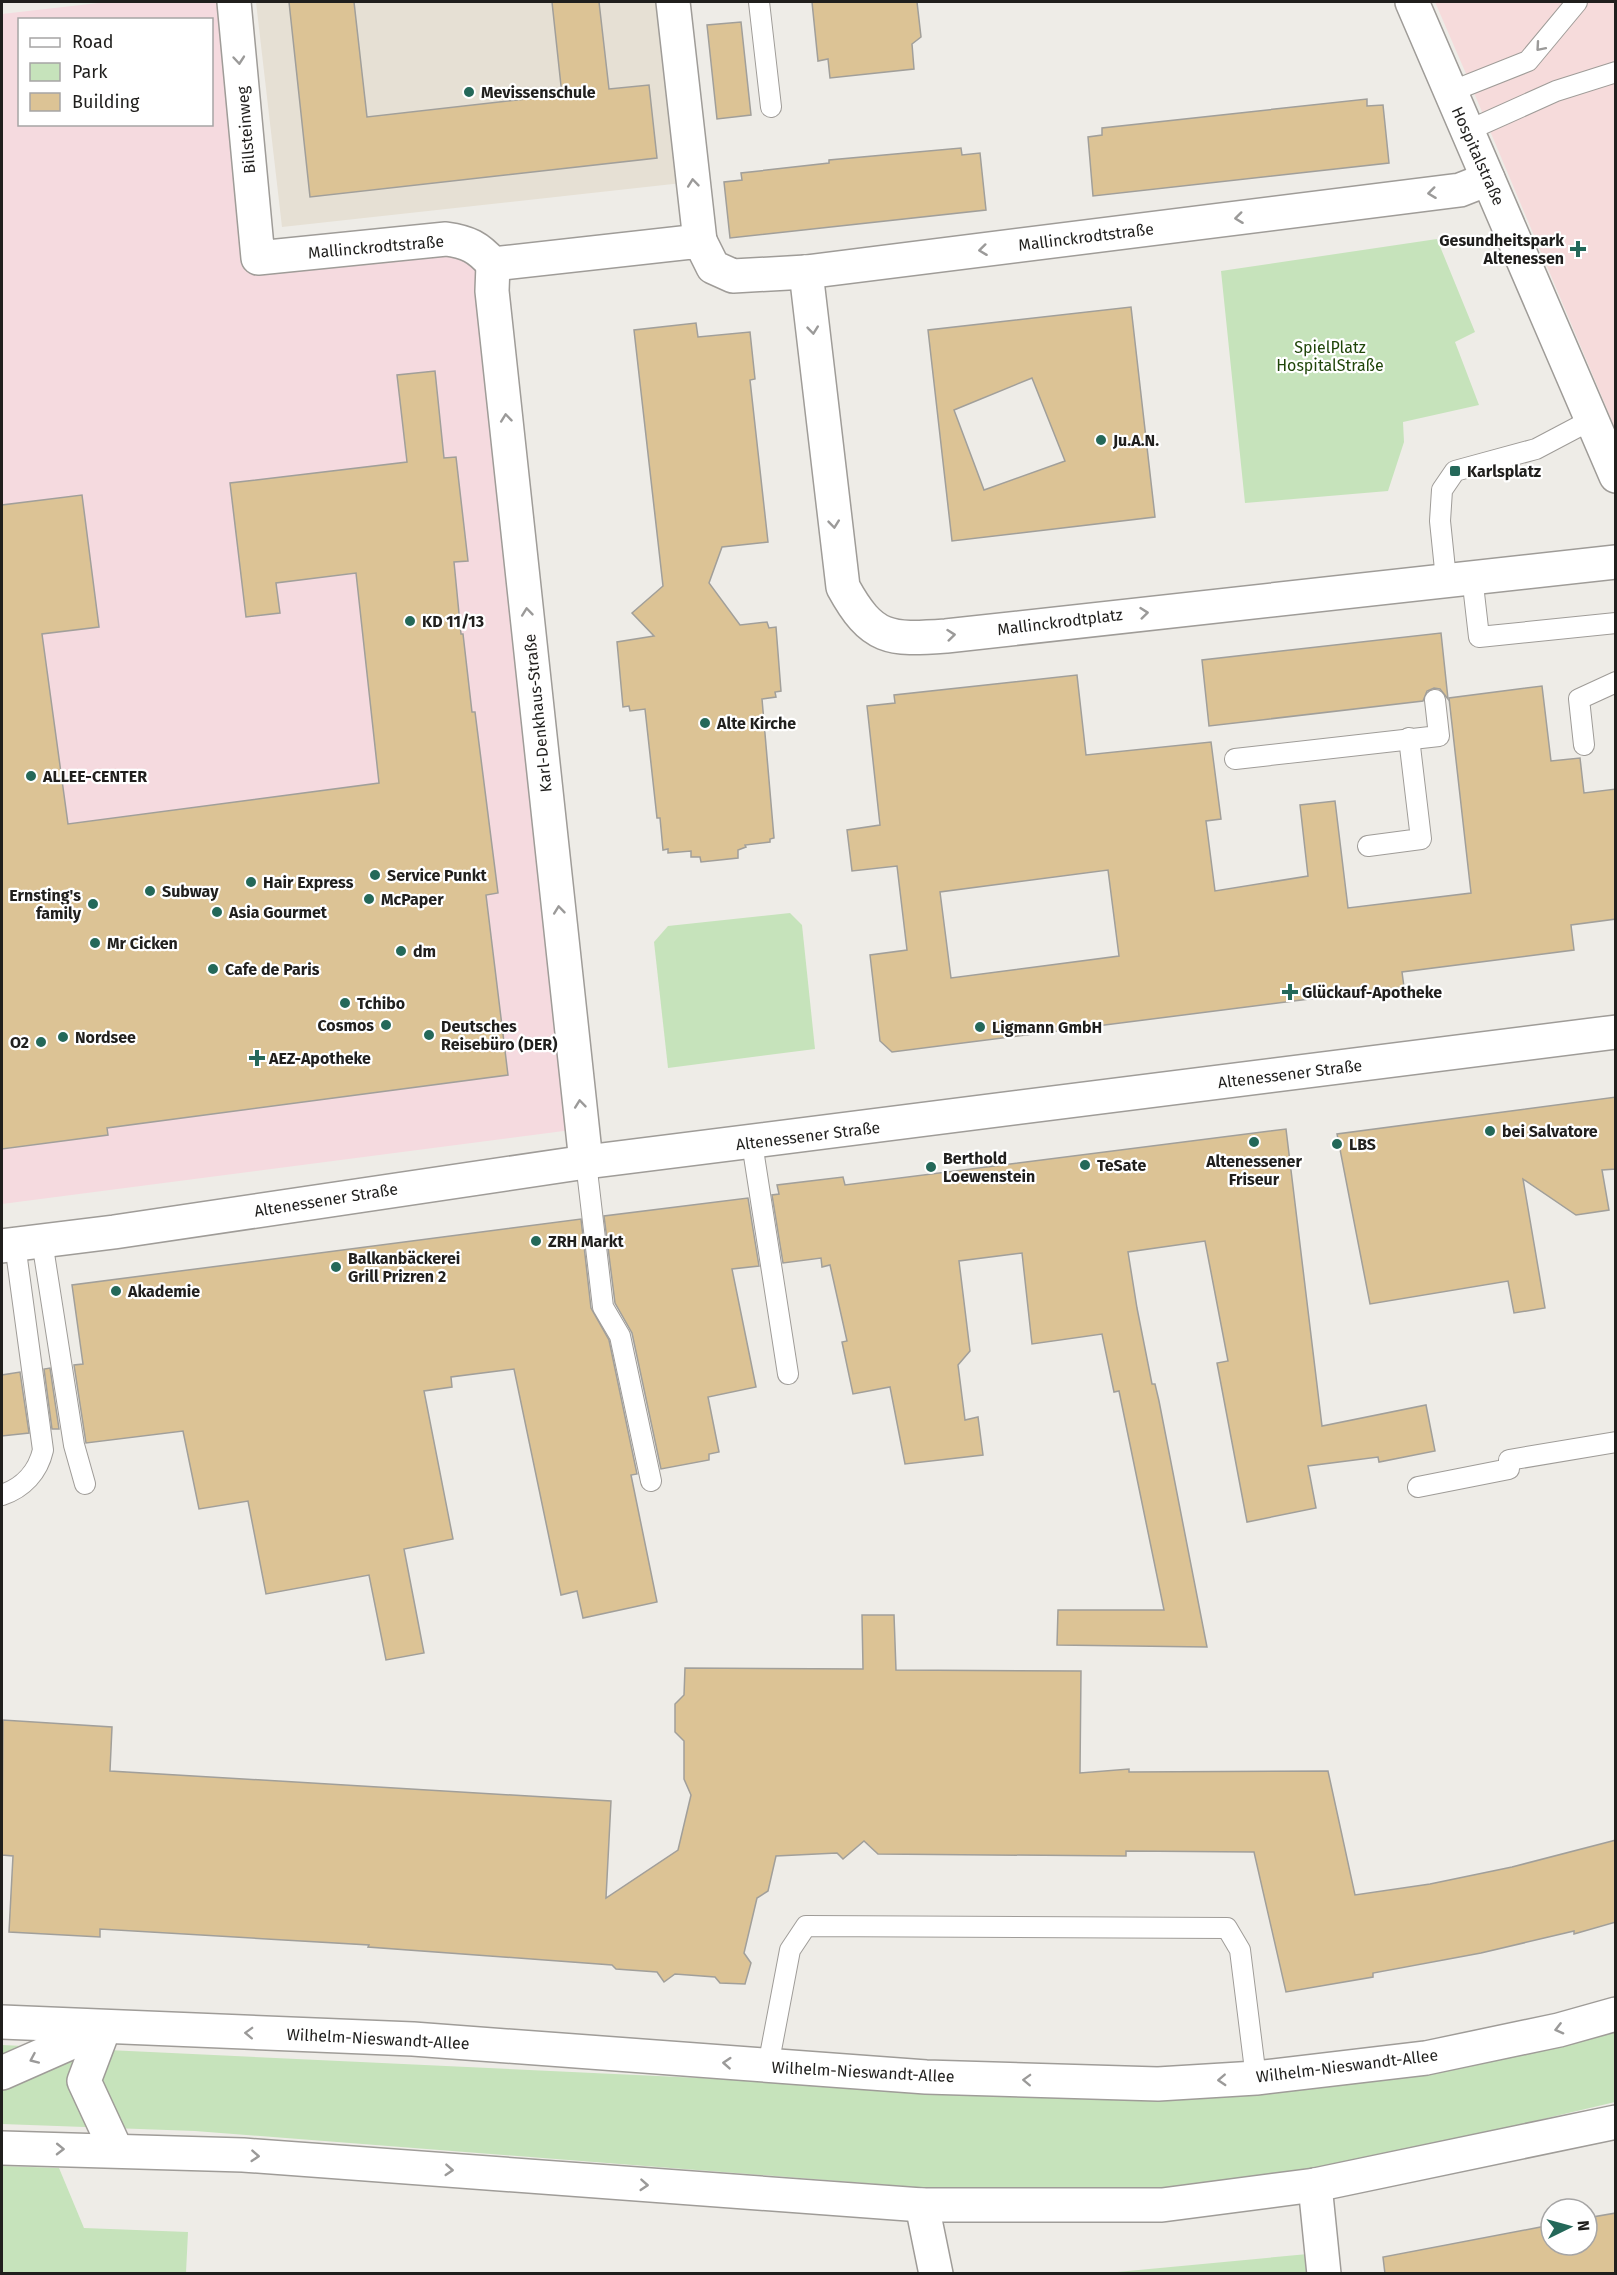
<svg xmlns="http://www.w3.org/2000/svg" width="1617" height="2275" font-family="'Fira Sans',sans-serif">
  <rect width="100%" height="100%" fill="#eeece7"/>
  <path fill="#f5dadf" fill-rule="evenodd" d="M107,2H227L255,262L479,254L579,1129L2,1204V14ZM20,20H212V124H20Z"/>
  <path fill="#e6e0d4" d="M256,2H661L682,183L282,227Z"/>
  <path fill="#f6dbdb" d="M1435,2H1615V428L1464,69Z"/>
  <g fill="#c6e3bb">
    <path d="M1437,239L1475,332L1455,342L1479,405L1403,422L1404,442L1388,491L1245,503L1221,271Z"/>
    <path d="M790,913L802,925L815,1049L668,1068L654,942L668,926Z"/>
    <path d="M1615,2030V2102L1312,2174L1170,2191L915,2187L195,2131L2,2124V2045L1125,2098L1422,2074L1560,2047Z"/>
    <path d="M2,2166L59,2168L84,2228L188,2232L186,2273H2Z"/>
    <path d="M1308,2254L1310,2274H1096Z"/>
  </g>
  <g fill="#dcc395" stroke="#a19f9a" stroke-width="1.5" fill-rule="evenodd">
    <path d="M289,2H354L367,117L562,95L552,2H599L609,89L649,85L657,158L310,197Z"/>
    <path d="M812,2H917L921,37L912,44L914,69L830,78L828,59L818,61Z"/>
    <path d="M741,22L751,115L717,119L707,25Z"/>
    <path d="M1367,99V106L1383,105L1389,163L1093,196L1088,137L1102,135V128Z"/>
    <path d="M961,148L962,155L980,153L986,210L730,238L724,182L742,180L741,173L829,163V160Z"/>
    <path d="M1131,307L1155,517L952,541L928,330ZM1032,378L1065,461L984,490L954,410Z"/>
    <path d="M696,323L698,337L750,332L755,379L750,380L768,542L722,547L709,583L740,625L767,622L769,628L776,627L781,691L775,692L776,697L762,699L774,838L770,839V842L745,845L746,847L738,850V858L701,862L700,857H691V851L668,853V849L663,850L660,818H657L645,709L630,711L629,706L623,707L617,642L654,636L632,613L663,586L634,330Z"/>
    <path d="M435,371L444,458L456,457L468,561L454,562L461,634H463L472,712H475L498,893L486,895L508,1075L107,1128L108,1135L2,1149V505L82,495L99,627L42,634L68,824L379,783L356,573L276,583L280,613L246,617L230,483L407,462L397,375Z"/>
    <path d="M1441,633L1448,699L1440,689L1434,688L1427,691L1423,701L1209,726L1202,660Z"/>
    <path d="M1077,675L1086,755L1211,742L1221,819L1206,821L1215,891L1308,876L1300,805L1335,801L1348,908L1471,893L1449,698L1542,686L1551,761L1580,758L1584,793L1616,789V919L1571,925L1574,950L1402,972L1404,987L892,1052L880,1041L870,955L907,950L897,866L852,871L847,830L880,825L867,706L895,703L894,695ZM1108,870L1119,956L951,978L940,892Z"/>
    <path d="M1616,1097V1169L1602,1170L1609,1210L1576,1215L1523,1179L1545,1308L1514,1313L1508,1281L1370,1304L1337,1134Z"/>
    <path d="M1286,1129L1322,1426L1426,1405L1435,1451L1379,1462L1378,1457L1308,1466L1316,1508L1247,1522L1217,1363L1228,1361L1205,1241L1128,1252L1137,1308L1152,1384H1155L1159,1401L1207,1647L1057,1645L1058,1610H1164L1119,1391L1114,1392L1102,1334L1032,1344L1022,1253L959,1261L970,1351L958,1365L965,1420L978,1417L983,1455L905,1464L890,1387L853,1394L842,1342L847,1341L830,1265L822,1267L821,1258L783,1263L772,1195L779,1194L777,1185L843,1177L845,1185Z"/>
    <path d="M748,1198L759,1266L732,1269L756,1387L708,1397L719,1452L709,1454V1460L661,1469L632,1333L615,1303L604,1216Z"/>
    <path d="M581,1219L591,1308L609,1340L637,1474L631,1475L657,1602L583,1618L577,1591L561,1595L514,1369L451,1377L452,1387L424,1391L453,1539L404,1549L424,1653L386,1660L369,1575L266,1594L248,1501L199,1509L183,1431L86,1443L74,1365L83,1364L72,1285Z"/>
    <path d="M50,1368L59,1429H52L44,1369Z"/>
    <path d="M20,1372L29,1433L2,1436V1375Z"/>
    <path d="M862,1615H894L896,1670L1081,1671L1080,1773L1129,1769V1772L1328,1771L1355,1895L1430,1884L1512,1867L1616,1840V1922L1574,1934V1931L1481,1953L1373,1973V1977L1286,1992L1254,1852L1126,1851V1856L878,1854L864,1841L843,1859L837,1853L776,1856L768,1891L757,1898L744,1953L751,1963L745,1984L720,1983L715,1977L675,1974L664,1982L657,1972L616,1969L612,1965L368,1947L369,1945L100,1929V1937L9,1932L13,1856L2,1855L3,1720L112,1727L110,1771L611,1801L606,1898L678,1850L691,1795L684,1779V1741L675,1732V1704L684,1695L685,1668L863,1669Z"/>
    <path d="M1616,2213V2274H1385L1383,2257L1551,2225V2245H1587V2218Z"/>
  </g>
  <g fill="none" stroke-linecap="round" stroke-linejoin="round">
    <g stroke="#9f9c98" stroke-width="22">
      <g id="lane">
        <path d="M759,2L771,107"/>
        <path d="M1450,92L1528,61L1577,2"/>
        <path d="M1467,131L1556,91L1616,72"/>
        <path d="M1472,576L1479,637L1616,623"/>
        <path d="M1446,579L1440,521L1442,490L1455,471L1536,449L1591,420"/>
        <path d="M1584,745L1579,699L1616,682"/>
        <path d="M1235,759L1439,736L1435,700"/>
        <path d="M1368,846L1421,839L1409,738"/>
        <path d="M752,1143L788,1374"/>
        <path d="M586,1162L603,1307L620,1336L651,1481"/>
        <path d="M42,1241L74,1445L85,1484"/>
        <path d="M1418,1487L1509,1469V1460L1616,1442"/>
        <path d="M2,1495C23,1488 38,1472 43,1450L15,1244"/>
        <path d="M768,2066L790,1950L806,1926L1227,1928L1240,1950L1256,2078"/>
      </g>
    </g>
    <g stroke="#9f9c98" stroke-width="36">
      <g id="street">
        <path d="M234,2L258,258L446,239C468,242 478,247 493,264L700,241L713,267L733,276L806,272L1460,190L1488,179"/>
        <path d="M673,2L700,241"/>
        <path d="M1412,2L1616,476"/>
        <path d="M493,264L492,291L586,1162"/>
        <path d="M806,272L843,587C872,640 889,640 946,636L1616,562"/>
        <path d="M2,1246L114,1232L586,1162L1616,1032"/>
        <path d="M104,2028L84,2081L116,2150"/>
        <path d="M2,2073L104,2028"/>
        <path d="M1315,2185L1324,2274"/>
        <path d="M922,2205L936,2274"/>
      </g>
    </g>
    <g stroke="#9f9c98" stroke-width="36">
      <g id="secondary">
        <path d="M2,2022L413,2039L926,2077L1158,2084L1256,2078L1426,2058L1559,2030L1616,2014"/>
        <path d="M2,2148L243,2155L922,2205H1162L1315,2185L1616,2122"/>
      </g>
    </g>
    <use href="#lane" stroke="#fff" stroke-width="20"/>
    <use href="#street" stroke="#fff" stroke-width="33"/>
    <use href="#secondary" stroke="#fff" stroke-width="33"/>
  </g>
  <defs><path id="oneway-chevron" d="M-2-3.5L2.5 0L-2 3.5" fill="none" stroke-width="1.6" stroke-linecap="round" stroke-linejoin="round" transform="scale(1.5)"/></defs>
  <g stroke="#9b9a99">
    <use href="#oneway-chevron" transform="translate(1540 47) rotate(131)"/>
    <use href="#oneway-chevron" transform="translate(239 60) rotate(85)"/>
    <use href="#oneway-chevron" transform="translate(693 183) rotate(-96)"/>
    <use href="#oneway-chevron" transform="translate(1432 193) rotate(173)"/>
    <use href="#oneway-chevron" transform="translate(1239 218) rotate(173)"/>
    <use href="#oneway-chevron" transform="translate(983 250) rotate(173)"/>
    <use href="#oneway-chevron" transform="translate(813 330) rotate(84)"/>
    <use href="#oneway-chevron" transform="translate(506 418) rotate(-96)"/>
    <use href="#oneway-chevron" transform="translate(834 524) rotate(84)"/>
    <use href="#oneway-chevron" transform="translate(527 612) rotate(-96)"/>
    <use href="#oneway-chevron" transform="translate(1144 613) rotate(-6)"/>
    <use href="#oneway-chevron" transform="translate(951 635) rotate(-6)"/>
    <use href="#oneway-chevron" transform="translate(559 910) rotate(-96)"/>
    <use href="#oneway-chevron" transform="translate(580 1104) rotate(-96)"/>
    <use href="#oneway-chevron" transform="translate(1559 2029) rotate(166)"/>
    <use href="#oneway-chevron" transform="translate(249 2033) rotate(-178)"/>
    <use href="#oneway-chevron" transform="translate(34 2059) rotate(156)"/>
    <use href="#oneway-chevron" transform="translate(727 2063) rotate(-176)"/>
    <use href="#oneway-chevron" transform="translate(1027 2080) rotate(-178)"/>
    <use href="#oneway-chevron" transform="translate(1222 2080) rotate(177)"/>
    <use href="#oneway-chevron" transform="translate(60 2149) rotate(1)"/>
    <use href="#oneway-chevron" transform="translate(255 2156) rotate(4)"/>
    <use href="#oneway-chevron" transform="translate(449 2170) rotate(4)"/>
    <use href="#oneway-chevron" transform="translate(644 2185) rotate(4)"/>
  </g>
  <g fill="#246859" stroke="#fff" stroke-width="2">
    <circle cx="469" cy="92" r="6"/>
    <path d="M1575 240h6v6h6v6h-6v6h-6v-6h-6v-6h6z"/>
    <circle cx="1101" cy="440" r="6"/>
    <rect x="1449" y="465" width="12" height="12" rx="3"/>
    <circle cx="410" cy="621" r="6"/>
    <circle cx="705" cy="723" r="6"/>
    <circle cx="31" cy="776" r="6"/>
    <circle cx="375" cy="875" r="6"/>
    <circle cx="251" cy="882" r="6"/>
    <circle cx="150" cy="891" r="6"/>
    <circle cx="369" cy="899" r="6"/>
    <circle cx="93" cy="904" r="6"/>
    <circle cx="217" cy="912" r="6"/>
    <circle cx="95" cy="943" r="6"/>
    <circle cx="401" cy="951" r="6"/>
    <circle cx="213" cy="969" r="6"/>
    <path d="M1287 983h6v6h6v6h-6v6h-6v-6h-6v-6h6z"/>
    <circle cx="345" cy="1003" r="6"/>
    <circle cx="386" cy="1025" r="6"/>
    <circle cx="980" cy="1027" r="6"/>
    <circle cx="429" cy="1035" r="6"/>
    <circle cx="63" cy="1037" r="6"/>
    <circle cx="41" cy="1042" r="6"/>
    <path d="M254 1049h6v6h6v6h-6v6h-6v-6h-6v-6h6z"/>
    <circle cx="1490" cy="1131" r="6"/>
    <circle cx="1254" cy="1142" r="6"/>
    <circle cx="1337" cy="1144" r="6"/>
    <circle cx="1085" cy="1165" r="6"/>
    <circle cx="931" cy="1167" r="6"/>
    <circle cx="536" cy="1241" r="6"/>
    <circle cx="336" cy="1267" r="6"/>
    <circle cx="116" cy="1291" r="6"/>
  </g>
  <g text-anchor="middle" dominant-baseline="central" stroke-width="4.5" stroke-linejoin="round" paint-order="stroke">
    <g font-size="16" font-weight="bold" fill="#201f1d" stroke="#fff" text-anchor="start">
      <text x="481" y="92">Mevissenschule</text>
      <text x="1564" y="240" text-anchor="end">Gesundheitspark<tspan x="1564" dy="18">Altenessen</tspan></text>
      <text x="1113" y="440">Ju.A.N.</text>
      <text x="1467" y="471">Karlsplatz</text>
      <text x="422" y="621">KD 11/13</text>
      <text x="717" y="723">Alte Kirche</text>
      <text x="43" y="776">ALLEE-CENTER</text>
      <text x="387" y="875">Service Punkt</text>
      <text x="263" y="882">Hair Express</text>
      <text x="162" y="891">Subway</text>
      <text x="81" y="895" text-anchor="end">Ernsting's<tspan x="81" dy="18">family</tspan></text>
      <text x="381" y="899">McPaper</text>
      <text x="229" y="912">Asia Gourmet</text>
      <text x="107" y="943">Mr Cicken</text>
      <text x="413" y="951">dm</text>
      <text x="225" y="969">Cafe de Paris</text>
      <text x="1302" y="992">Glückauf-Apotheke</text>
      <text x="357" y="1003">Tchibo</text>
      <text x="374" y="1025" text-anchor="end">Cosmos</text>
      <text x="441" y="1026">Deutsches<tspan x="441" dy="18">Reisebüro (DER)</tspan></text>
      <text x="992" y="1027">Ligmann GmbH</text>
      <text x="75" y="1037">Nordsee</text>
      <text x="29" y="1042" text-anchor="end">O2</text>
      <text x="269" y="1058">AEZ-Apotheke</text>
      <text x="1502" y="1131">bei Salvatore</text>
      <text x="1349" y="1144">LBS</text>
      <text x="943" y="1158">Berthold<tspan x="943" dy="18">Loewenstein</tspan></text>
      <text x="1254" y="1161" text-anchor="middle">Altenessener<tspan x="1254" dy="18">Friseur</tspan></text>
      <text x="1097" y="1165">TeSate</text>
      <text x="548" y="1241">ZRH Markt</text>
      <text x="348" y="1258">Balkanbäckerei<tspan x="348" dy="18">Grill Prizren 2</tspan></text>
      <text x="128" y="1291">Akademie</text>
    </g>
    <g font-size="16" fill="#201f1d" stroke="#fff">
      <text transform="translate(246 130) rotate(-95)">Billsteinweg</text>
      <text transform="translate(1478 156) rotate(66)">Hospitalstraße</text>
      <text transform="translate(1086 237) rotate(-7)">Mallinckrodtstraße</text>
      <text transform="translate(376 247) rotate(-5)">Mallinckrodtstraße</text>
      <text transform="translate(1060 622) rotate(-7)">Mallinckrodtplatz</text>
      <text transform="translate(538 713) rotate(-96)">Karl-Denkhaus-Straße</text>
      <text transform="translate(1290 1074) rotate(-7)">Altenessener Straße</text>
      <text transform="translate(808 1136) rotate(-7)">Altenessener Straße</text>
      <text transform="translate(326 1200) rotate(-9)">Altenessener Straße</text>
      <text transform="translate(378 2039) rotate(3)">Wilhelm-Nieswandt-Allee</text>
      <text transform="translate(1347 2066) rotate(-7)">Wilhelm-Nieswandt-Allee</text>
      <text transform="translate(863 2072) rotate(3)">Wilhelm-Nieswandt-Allee</text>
    </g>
    <g font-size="16" fill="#1f4509" stroke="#fff">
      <text x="1330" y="347">SpielPlatz<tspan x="1330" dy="18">HospitalStraße</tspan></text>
    </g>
  </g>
  <rect width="1617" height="2275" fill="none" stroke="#201f1d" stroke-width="6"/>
  <rect x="18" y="18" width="195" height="108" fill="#ffffff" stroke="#a6a5a5" stroke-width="1.5"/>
  <rect x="30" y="38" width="30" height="9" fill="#ffffff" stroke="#a6a5a5" stroke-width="1.5"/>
  <text x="72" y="48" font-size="18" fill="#201f1d">Road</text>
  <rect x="30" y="63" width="30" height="18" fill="#c6e3bb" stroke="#a6a5a5" stroke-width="1.5"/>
  <text x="72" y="78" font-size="18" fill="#201f1d">Park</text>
  <rect x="30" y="93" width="30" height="18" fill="#dcc395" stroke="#a6a5a5" stroke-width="1.5"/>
  <text x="72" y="108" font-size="18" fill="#201f1d">Building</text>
  <g transform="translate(1569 2227) rotate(85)"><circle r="28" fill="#ffffff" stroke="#a6a5a5" stroke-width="1.5"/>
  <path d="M0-4.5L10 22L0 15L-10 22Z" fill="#246859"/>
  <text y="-9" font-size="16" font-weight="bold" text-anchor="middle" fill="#201f1d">N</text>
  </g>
</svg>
